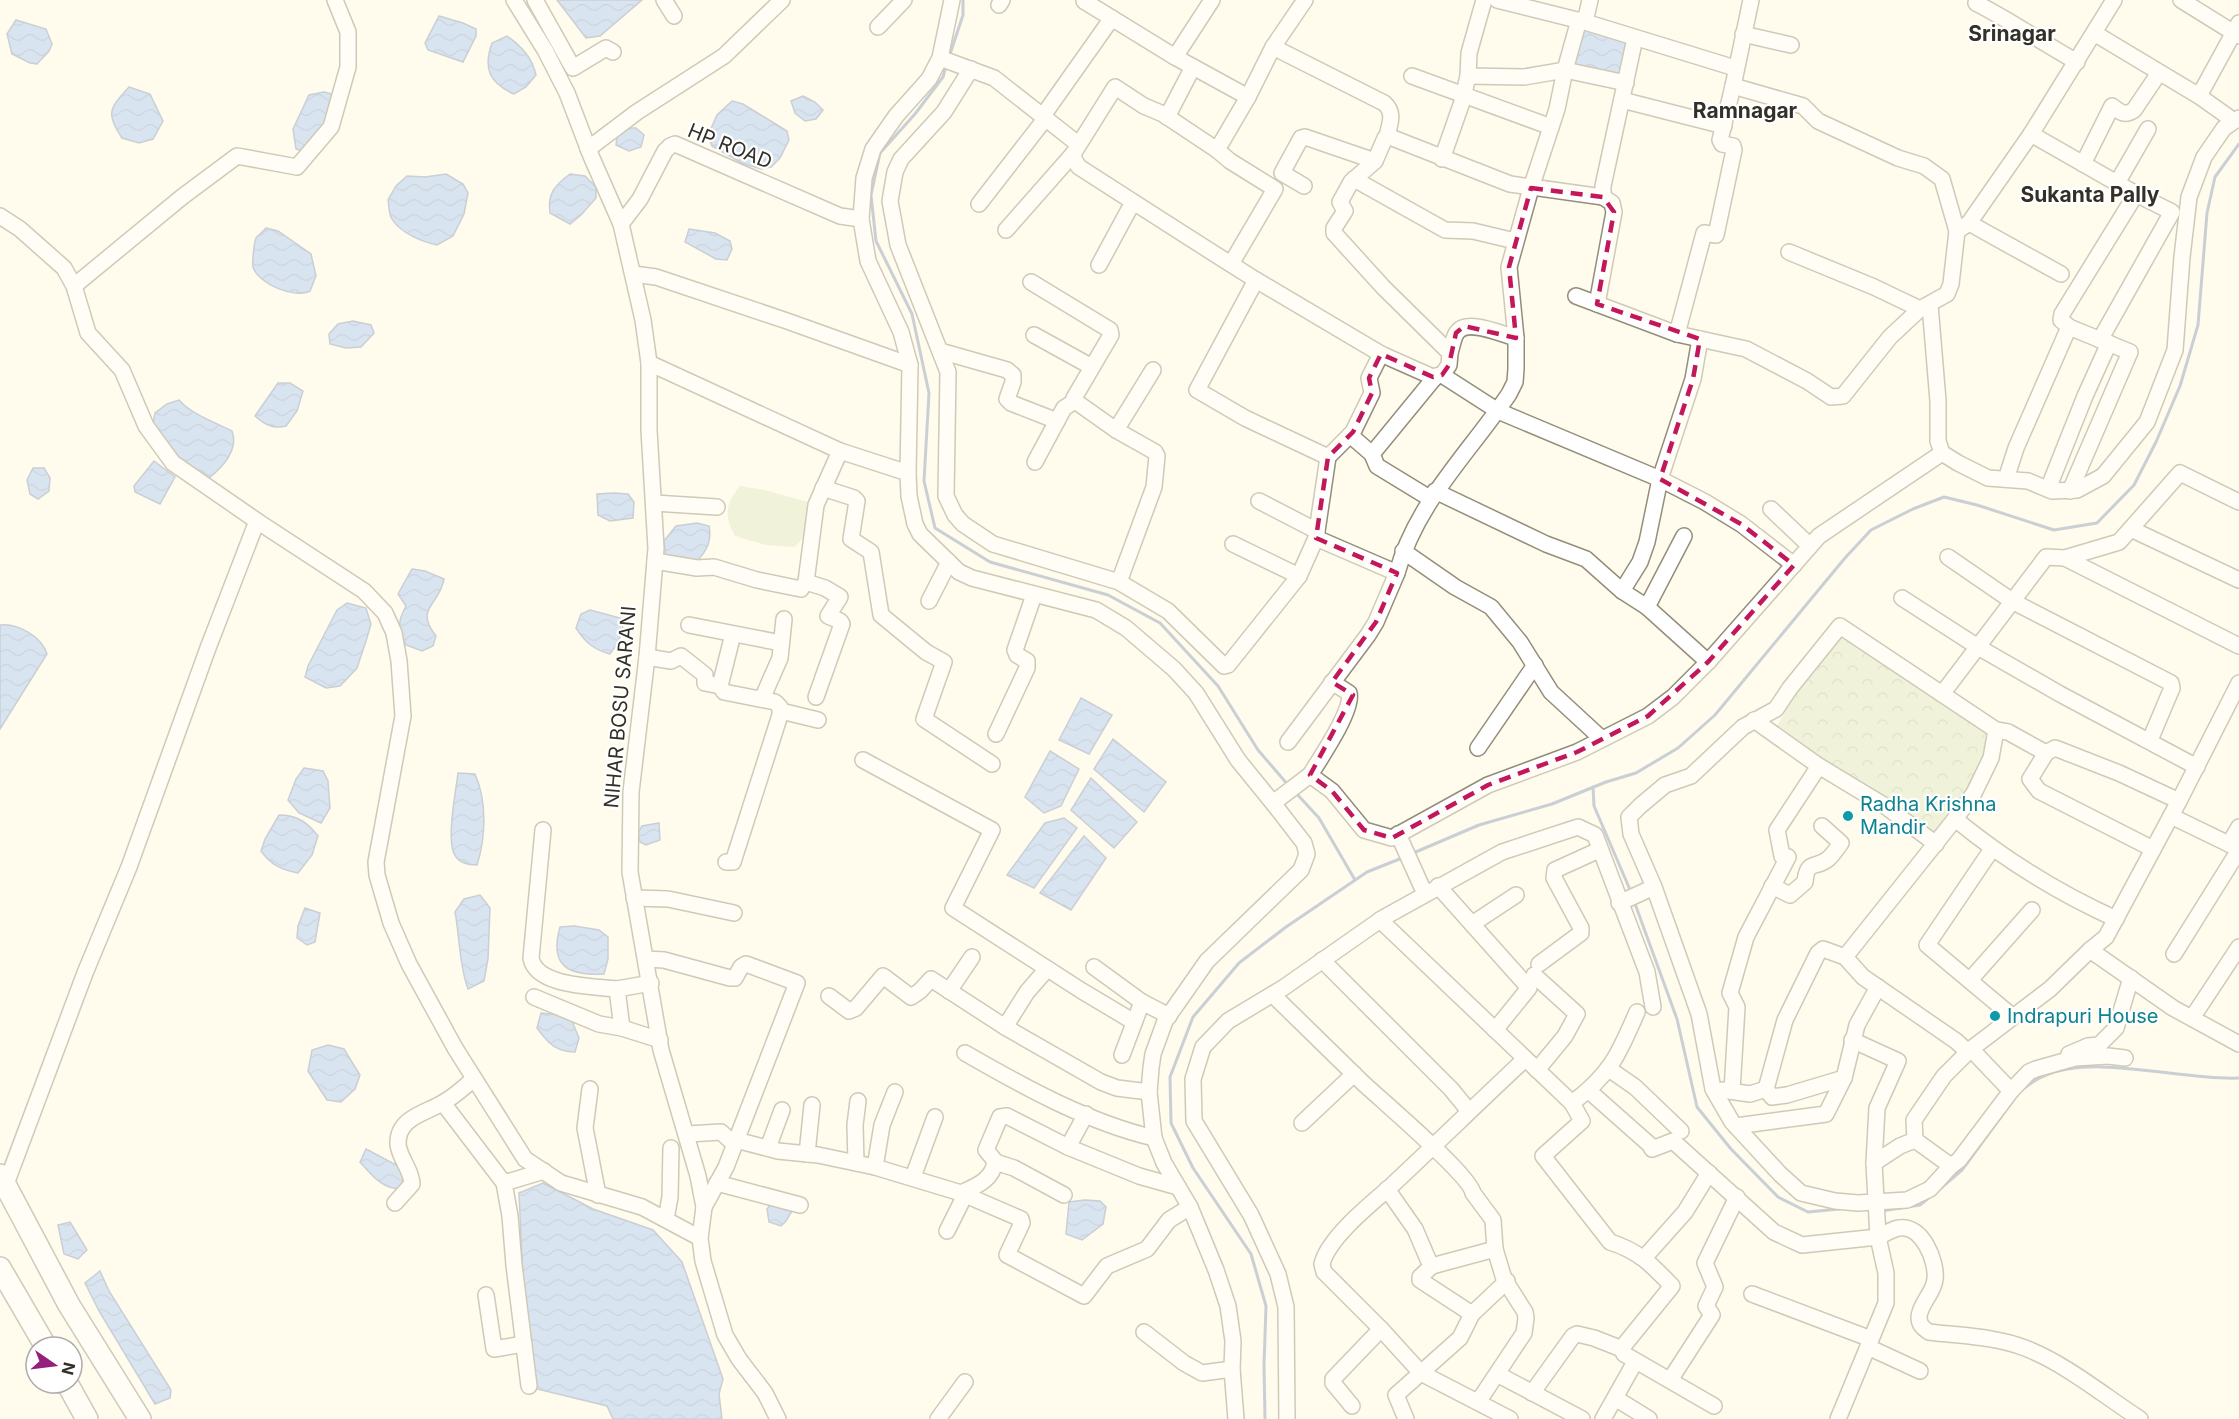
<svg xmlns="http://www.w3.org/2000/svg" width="2239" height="1419" font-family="Inter,sans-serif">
  <defs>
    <pattern id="park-crowns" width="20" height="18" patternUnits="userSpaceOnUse" patternTransform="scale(1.5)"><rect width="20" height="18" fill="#dee9c2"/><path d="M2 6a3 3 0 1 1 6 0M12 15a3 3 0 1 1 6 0" fill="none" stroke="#bfc8a7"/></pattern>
    <pattern id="water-waves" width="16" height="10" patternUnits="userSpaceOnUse" patternTransform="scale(1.5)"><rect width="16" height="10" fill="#acc8f5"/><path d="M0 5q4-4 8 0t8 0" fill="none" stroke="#94acd2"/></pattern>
  </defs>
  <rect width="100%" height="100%" fill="#fffbed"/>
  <path fill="url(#park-crowns)" d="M1843,631L1993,731L1989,759L1933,843L1773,734L1802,680Z"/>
  <path fill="#dee9c2" d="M740,486L764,490L808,502L811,509L805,526V536L795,547L766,545L735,536C724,516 725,504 740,486Z"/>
  <g fill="url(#water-waves)" stroke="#889ab7" stroke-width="1.5">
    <path d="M557,0H642L600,36L586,38Z"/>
    <path d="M439,16L463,23L476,29V36L463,62L428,50L425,43Z"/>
    <path d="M16,20L46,29L52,44L49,51L37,64L30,63L12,54L7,34Z"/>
    <path d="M1583,26L1631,40L1625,78L1573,67Z"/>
    <path d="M507,36C521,46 532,57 536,75L526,87L514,94C489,83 483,68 492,43Z"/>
    <path d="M129,87L150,94L163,121L153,139L139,143L122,138C105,113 110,108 129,87Z"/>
    <path d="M324,92L336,95V107L305,152L296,149L293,129L309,95Z"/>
    <path d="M803,96L815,102L823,110L816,119L805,121L795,113L791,101Z"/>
    <path d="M732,101L743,104L787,131L789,140L780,158L771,167L761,169L742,163L712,146L708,135L717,115Z"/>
    <path d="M625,128H636L644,135L641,147L629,151L616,145L617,136Z"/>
    <path d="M446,174L463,184L468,193L464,214L453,236L437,245C423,242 400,233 392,219C389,215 389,206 388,200L396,186L407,176L425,177Z"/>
    <path d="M570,174L585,176L596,187V198L581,215L570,224L550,213C547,194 555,185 570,174Z"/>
    <path d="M266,228L278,231L311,254L316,276L310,291C295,299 258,284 253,267C252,261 254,244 256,238C258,235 264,231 266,228Z"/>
    <path d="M689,229L715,233L730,241L732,249L727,260L716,259L685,242Z"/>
    <path d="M353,321L371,325L374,333L361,347L346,348L330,344L329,334L338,324Z"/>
    <path d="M278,383H290L303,391L297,411L286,426C273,429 265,425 255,416Z"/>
    <path d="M179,400C192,415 215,422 232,431C239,449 223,467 209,478L188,469L153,424L155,413L167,404Z"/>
    <path d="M154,461L175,477L160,504L135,492L134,486Z"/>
    <path d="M33,468H44L50,478L49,491L38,499L30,494L27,480Z"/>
    <path d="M614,493L628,494L634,502L633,518L610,521L598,515L597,494Z"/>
    <path d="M697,523L709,526C712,541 707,551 696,562L666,557L664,541L676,526Z"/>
    <path d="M412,569L425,571L444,579C439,606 414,608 436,636L433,646L422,651L406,645C398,629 397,622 406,606L398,594Z"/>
    <path d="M347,603L366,608L371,624L366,641L357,668L340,686L326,688L305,677L308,666L337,610Z"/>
    <path d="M590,610L624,619C623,633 619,643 610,654C594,650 585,642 576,628L581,614Z"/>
    <path d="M0,625C18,623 42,637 47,654L0,729Z"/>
    <path d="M1081,698L1112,715L1089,754L1059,740Z"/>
    <path d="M1113,739L1166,782L1144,812L1094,769Z"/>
    <path d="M1050,751L1079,769L1061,806L1044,813L1025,797Z"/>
    <path d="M304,768L323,771L328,781L330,808L321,823L299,813L288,800L296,779Z"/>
    <path d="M458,773L475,774C487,801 486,837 477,865C469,865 461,864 456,857C445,843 456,792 458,773Z"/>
    <path d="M1091,778L1137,822L1114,848L1071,810Z"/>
    <path d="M279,815C297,815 307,822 318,836L312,855L298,873C282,870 271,865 261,851L265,839Z"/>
    <path d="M1064,818L1077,828L1034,888L1007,875L1045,823Z"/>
    <path d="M659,823L660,840L646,845L640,842L638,833L642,826Z"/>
    <path d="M1084,836L1106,858L1071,910L1040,893Z"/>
    <path d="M480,895L490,908L488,959L484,981L468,989C459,965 460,938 455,912L464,899Z"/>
    <path d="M305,908L320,913L315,942L307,945L297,938L298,926Z"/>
    <path d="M574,926L599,930L608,937V959L604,974C568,976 549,966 560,927Z"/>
    <path d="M541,1013L559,1015L572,1021L579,1038L575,1052C556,1052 548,1043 537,1028Z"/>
    <path d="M328,1045L344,1049L360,1075L355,1089L341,1102L327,1100L308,1071L312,1050Z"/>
    <path d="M366,1149L400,1167L404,1178L401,1189C382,1189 372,1175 360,1162Z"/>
    <path d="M543,1183L593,1209L653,1230L682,1262L723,1379L719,1394L722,1419H613L607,1406L533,1388L525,1324L519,1193Z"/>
    <path d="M776,1197L795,1206L786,1221L781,1226L769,1222L767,1209Z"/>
    <path d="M1085,1200L1100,1201L1106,1207L1103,1224L1082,1240L1066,1234L1069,1202Z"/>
    <path d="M70,1222L87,1250L78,1259L64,1254L58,1225Z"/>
    <path d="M100,1271L109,1291L171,1390L170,1398L155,1404L99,1311L85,1283Z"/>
  </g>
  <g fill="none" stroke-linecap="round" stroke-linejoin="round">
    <g stroke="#889ab7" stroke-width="3">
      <path d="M949,57L963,15V0"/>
      <path d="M946,66L943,77L915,114L880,153L871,195L876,241L912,314L929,393L924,481L935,528L990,562L1108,595L1160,623L1218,686L1258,750L1289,786"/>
      <path d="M1593,787L1594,806L1631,892"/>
      <path d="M1296,793L1319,818L1355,880"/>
      <path d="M1411,854L1479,825L1552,804L1606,782L1636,773L1678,748L1715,715L1845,558L1871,530L1913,509L1944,497L1977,505L2054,530L2097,523L2134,485L2156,442L2180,386L2198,325L2207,213L2215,177L2239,144"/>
      <path d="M1634,901L1677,1019L1697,1107L1731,1149L1778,1197L1808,1212L1839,1209"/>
      <path d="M2020,1091C2028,1086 2035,1079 2044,1076C2096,1053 2182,1081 2239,1078"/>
      <path d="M1941,1188L1962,1170L2014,1099"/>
      <path d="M1881,1211L1920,1205L1931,1196"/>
      <path d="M1265,1419L1264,1365L1266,1306L1251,1254L1193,1168L1171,1123L1170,1077L1193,1017L1239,963L1286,927L1367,872L1402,858"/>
    </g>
    <g stroke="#948e79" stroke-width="18">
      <g id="minor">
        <path d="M514,0L545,50L567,93L591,156L621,224L643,320L649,363V430L656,548L647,657L631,792L630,872L661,1050L698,1176L704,1207L700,1238L703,1261L725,1335L739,1359L765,1393L778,1419"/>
        <path d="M535,0L573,68L606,48L613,52"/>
        <path d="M664,0L674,16"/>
        <path d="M952,0L940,58L929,79L896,116L873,149L864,178L861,219L868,261L901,332L910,365L908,473L909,496L915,524L920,534L959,572L972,578L1096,610L1126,628L1174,669L1196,693L1238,760L1273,803"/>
        <path d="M1085,0L1084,1L1175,57L1212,0"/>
        <path d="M1497,0L1585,22L1735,68"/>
        <path d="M1978,0L1976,3C2011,21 2043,43 2077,62"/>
        <path d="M2181,0L2239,36"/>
        <path d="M999,5L1002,0"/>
        <path d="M1585,22L1590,0"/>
        <path d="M878,27L904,0"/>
        <path d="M2094,33L2199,96L2239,23"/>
        <path d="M1743,34L1791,45"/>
        <path d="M1273,47L1384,103C1395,112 1390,123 1387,136"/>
        <path d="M1175,57L1248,97"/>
        <path d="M940,58L994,78L1078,144"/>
        <path d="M971,69L944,112L901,159L895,172L890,201L898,245L948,372L946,496L955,515L963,524L993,544L1119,582"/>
        <path d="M1412,76L1551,127"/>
        <path d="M1468,76L1524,77L1565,70L1626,83"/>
        <path d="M2199,96L2234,121"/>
        <path d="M1622,100L1724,126"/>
        <path d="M1042,117L1112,18"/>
        <path d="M1167,117L1193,67"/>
        <path d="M588,149L637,112L724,56L782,0"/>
        <path d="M1217,150L1248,97L1273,47L1305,0"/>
        <path d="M1442,159L1462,102L1468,76L1469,53L1484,0"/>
        <path d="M2083,164L2112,106C2121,113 2125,116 2134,110L2159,73"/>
        <path d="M1354,179L1445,230L1473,231L1515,241"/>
        <path d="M2117,183L2148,129"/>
        <path d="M1304,186L1282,173L1301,138L1305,137L1375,161"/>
        <path d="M979,204L1045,119"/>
        <path d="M0,216L20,229L64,268L74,286L88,333L122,370L146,426L173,463L257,521L364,591L385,613L394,633L399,661L403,716L376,862L377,875L391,923L409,964L455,1048L525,1159L561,1183L642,1207L700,1238"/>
        <path d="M1969,223L2061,274"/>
        <path d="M621,224L640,199L665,151L670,146L675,144L840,216L861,219"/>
        <path d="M1006,230L1073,154"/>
        <path d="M1957,231L1969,223L2031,134L2114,0"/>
        <path d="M1789,252L1874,287L1920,309"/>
        <path d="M1099,265L1133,202"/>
        <path d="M633,274L656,277L787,321L910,365"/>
        <path d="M1256,280L1381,354L1369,378L1372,393L1353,432L1328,457"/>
        <path d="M1031,282L1110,330L1111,335L1074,398L1075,401L1116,430L1155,452L1157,456L1154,487L1119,582L1168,611L1224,666L1228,665L1299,576L1316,538L1328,457L1245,418L1197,390L1256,280C1197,243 1138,205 1079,167L1075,161L1073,154L1115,87L1144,106L1163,114L1217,150L1230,161L1275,189L1231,264"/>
        <path d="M74,286L182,197L237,156L297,167L331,127L348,67V32L335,0"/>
        <path d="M1576,296L1677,334L1746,349L1807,381L1831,397L1843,396L1890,337L1920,309L1947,294L1951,284L1957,231L1942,179L1924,166L1898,158L1818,121L1803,106L1733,86L1751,0"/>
        <path d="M1597,304L1614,212L1612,203L1603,197V186L1635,38"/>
        <path d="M1930,305L1938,401V441L1942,453L1958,463L1988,478L2028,481L2052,491L2077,490L2103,476L2147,422L2175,350L2182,257L2189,197L2204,157L2224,128L2239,118"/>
        <path d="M2069,327L2130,352L2070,491"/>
        <path d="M1677,334L1704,233L1716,235L1734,150L1733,146L1722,144L1720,140L1733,86"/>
        <path d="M1034,335L1092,367"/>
        <path d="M2100,340L2172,212L2136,194"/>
        <path d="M940,351L1007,370L1013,375V382L1007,399L1011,403L1057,421"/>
        <path d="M1450,353C1452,347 1453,339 1456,334C1465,317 1501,334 1516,338"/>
        <path d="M1381,354L1435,378"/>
        <path d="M649,363L840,451L908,473"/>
        <path d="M1442,375L1449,365L1450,353L1383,287L1334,233V228L1345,211L1340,202L1351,182L1375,161L1385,138L1390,137L1510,184L1603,197"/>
        <path d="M1116,430L1153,370"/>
        <path d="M1350,435L1372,454L1377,466L1431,499"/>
        <path d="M1372,454L1436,376L1442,375L1498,411L1660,479L1705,502L1741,524L1794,565"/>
        <path d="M1035,462L1064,408L1075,401"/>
        <path d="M2006,479L2016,448L2069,327L2061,320L2062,314L2136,194L2031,134"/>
        <path d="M823,488L854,498L857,501L851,539L871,552L881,615L926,652L944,662L924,719L992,764"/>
        <path d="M2048,489L2085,396L2109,343"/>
        <path d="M1435,491L1546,544L1586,559L1622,591L1647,607L1708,662"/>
        <path d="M1259,501L1317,531"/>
        <path d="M654,503L717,507"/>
        <path d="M1771,509L1810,546"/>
        <path d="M2131,529L2239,580"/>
        <path d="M1316,538L1397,573C1416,503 1469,453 1509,394L1515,382L1516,369V338L1509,267L1531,188L1557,109L1565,70L1579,20"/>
        <path d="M1233,544L1299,576"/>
        <path d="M1403,551L1455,587L1491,607L1520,642L1551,692L1602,739"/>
        <path d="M1948,557L2012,601L2171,683L2172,688L2150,740"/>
        <path d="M2065,558L2239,646"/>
        <path d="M655,561L697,568L714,567L757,580L801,589L806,582L816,505L840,451"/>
        <path d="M806,582L825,588L840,597L828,616L840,621L842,624L816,697"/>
        <path d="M1622,591L1640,562L1647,542L1660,479L1693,379L1700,339"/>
        <path d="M1902,598L1978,647L2060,694L2197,767"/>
        <path d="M929,601L949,562"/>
        <path d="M1647,607L1684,536"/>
        <path d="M689,625L781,643"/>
        <path d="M647,657L671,661L681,656L705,675V683L720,686L724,692L775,702L780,707V715L733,862H726"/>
        <path d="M720,686L733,634"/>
        <path d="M1942,694L2046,557L2065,558L2119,542L2180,473L2239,502"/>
        <path d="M762,699L780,658L784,619"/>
        <path d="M781,711L818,720"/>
        <path d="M996,734L1027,668V661L1017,655L1015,650L1034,595"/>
        <path d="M1288,742L1368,635L1376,622L1397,573"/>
        <path d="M1478,748L1535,665"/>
        <path d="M863,760L992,830L953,908L1082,991L1134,1022"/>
        <path d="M1819,766L1885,806L1936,844"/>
        <path d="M1310,775C1320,759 1354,709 1349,693L1332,682"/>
        <path d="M2171,816L2239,849"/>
        <path d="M1955,819L1974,793L1991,758L1996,730"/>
        <path d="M543,830L531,958C536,987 594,986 617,989L622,1028L660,1040"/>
        <path d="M1398,834L1425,894"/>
        <path d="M2229,844L2239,827"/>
        <path d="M1992,849L1927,945L2013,1017"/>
        <path d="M2153,849L2039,791L2030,779L2046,753L2055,748L2119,773L2179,801"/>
        <path d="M1438,886L1529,988L1495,1030"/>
        <path d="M1772,886L1790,895L1805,882C1807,859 1816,869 1828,859C1833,855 1837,848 1841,843L1822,826"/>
        <path d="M634,898L668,899L734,913"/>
        <path d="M1619,903L1654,887"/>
        <path d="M1380,920L1572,1103C1610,1075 1619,1054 1637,1012"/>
        <path d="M1472,924L1516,895"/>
        <path d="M2090,950L2173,1008L2239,1044"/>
        <path d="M2174,954L2239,850"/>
        <path d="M1845,957L1955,819C2004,859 2058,893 2116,919"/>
        <path d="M646,959L664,960L730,978H735L741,967L746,964L797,983L726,1167L704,1207"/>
        <path d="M1322,960L1451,1089L1469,1111"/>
        <path d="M1539,964L1581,933V928L1554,878L1555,870L1599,850"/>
        <path d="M1094,967L1142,1002"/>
        <path d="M1534,975L1577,1014L1565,1036L1537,1070"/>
        <path d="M1970,980L2032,910"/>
        <path d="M617,989L651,983"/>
        <path d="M949,991L972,957"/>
        <path d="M1273,995C1303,1024 1332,1053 1362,1082C1381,1100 1470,1175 1473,1193L1493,1220L1495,1249L1504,1279L1525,1312L1526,1318L1524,1333L1478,1402"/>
        <path d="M829,996L849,1011L856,1008L883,976L911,997L920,991L931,979L1005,1027L1101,1082L1117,1088L1149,1092"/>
        <path d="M534,997L599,1024L622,1028"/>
        <path d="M2192,1018L2239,947"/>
        <path d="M1005,1027L1027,992L1047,969"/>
        <path d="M1852,1040L1898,1061L1877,1108L1874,1163L1878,1237C1885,1234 1892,1229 1899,1228C1922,1224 1937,1261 1935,1279C1934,1293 1920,1303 1919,1317C1919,1325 1923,1328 1929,1332C1960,1336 1995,1336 2025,1348C2066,1364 2103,1395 2140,1419"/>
        <path d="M1971,1049L2011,1091L2029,1072L2036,1069L2075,1058L2108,1056L2125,1058"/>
        <path d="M965,1053C1024,1087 1087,1122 1154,1138"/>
        <path d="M2069,1054L2088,1046L2099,1045L2116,1028L2131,978"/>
        <path d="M1122,1055L1142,1002L1169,1016"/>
        <path d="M1609,1069L1635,1087L1681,1131"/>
        <path d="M590,1089L585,1128L598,1195"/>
        <path d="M1766,1089L1785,1020L1818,953L1823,949L1845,957L1863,977L1956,1041L1968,1052"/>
        <path d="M1722,1090L1750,1094L1766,1089L1772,1097L1787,1095L1844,1078L1857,1025L1878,987"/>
        <path d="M1589,1091L1650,1145L1652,1149L1673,1141L1774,1232L1802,1245L1878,1237L1886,1273V1303L1838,1419"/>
        <path d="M1732,1091L1737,1007L1730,993L1746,937L1788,857L1782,856L1777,830L1819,766L1754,720"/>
        <path d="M2011,1091L1959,1160L1951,1166L1930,1189L1907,1200L1858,1203L1835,1201L1801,1193L1780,1174L1732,1122L1713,1089L1699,1014L1654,887L1631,834L1629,817L1640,806L1665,785L1691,776L1743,727L1776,709L1790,688L1840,626L1996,730L2008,732L2046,753"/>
        <path d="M443,1103L504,1183L510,1216L514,1265L529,1386"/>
        <path d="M1572,1103L1582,1121L1543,1156L1610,1242C1639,1251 1652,1265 1672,1286L1625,1344L1622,1349L1624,1354L1714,1406"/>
        <path d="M1302,1123L1354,1074"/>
        <path d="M1736,1126L1826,1114L1844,1078"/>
        <path d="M688,1134L721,1132L734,1144"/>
        <path d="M736,1140L778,1151L818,1155L875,1167L961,1193C976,1186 993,1180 995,1161L986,1150L1000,1117L1007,1116L1068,1147L1086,1114"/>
        <path d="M1915,1140L1951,1166"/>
        <path d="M1068,1147L1139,1176L1178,1187"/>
        <path d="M768,1148L782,1110"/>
        <path d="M807,1154L812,1105"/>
        <path d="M995,1162L1014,1168L1064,1195"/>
        <path d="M856,1163L855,1125L858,1101"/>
        <path d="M1874,1163L1900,1146L1915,1140L1914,1120L1944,1076L1971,1049L2050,989L2090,950L2106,937L2179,801L2239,683"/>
        <path d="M875,1167L882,1125L895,1092"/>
        <path d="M913,1177L935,1117"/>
        <path d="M504,1183L544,1171"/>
        <path d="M717,1183L800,1205"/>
        <path d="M6,1184L85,973L129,867L208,648L257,521"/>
        <path d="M1387,1189L1415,1229L1430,1264L1432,1266L1495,1249"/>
        <path d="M961,1193L1021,1219L1022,1223L1007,1255L1084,1296L1107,1266L1147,1249L1169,1220L1190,1207"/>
        <path d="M395,1203L412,1184C412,1170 399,1158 398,1144C397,1117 427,1113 444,1102C455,1096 465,1086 474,1079"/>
        <path d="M666,1219L670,1197L671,1148"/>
        <path d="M947,1231L965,1195"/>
        <path d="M1644,1258L1685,1212L1709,1173"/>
        <path d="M1432,1266L1420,1277V1280L1472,1314"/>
        <path d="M1752,1294L1871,1339"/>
        <path d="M486,1295L494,1349L524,1344"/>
        <path d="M1144,1332L1184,1363L1202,1373L1232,1369"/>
        <path d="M1868,1347L1920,1371"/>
        <path d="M1497,1374L1582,1419"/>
        <path d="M1670,1380L1712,1315L1706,1306L1715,1287L1705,1263L1737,1197"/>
        <path d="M1532,1393L1573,1336L1577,1334L1594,1338L1622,1349"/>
        <path d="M1615,1398L1649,1419"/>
        <path d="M1352,1406L1333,1383V1379L1381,1329"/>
        <path d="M938,1419L965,1382"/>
        <path d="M1236,1419L1232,1369L1233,1341L1228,1306L1216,1270L1190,1207L1164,1163L1154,1138L1149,1092L1151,1068L1153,1054L1165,1021L1207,961L1301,870L1307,854L1304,843L1273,803L1310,775L1332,791L1364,830L1392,838L1488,785L1577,752L1648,716L1673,697L1708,662L1819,536L1942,453"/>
        <path d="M1287,1419L1286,1307L1278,1274L1251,1215L1194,1121L1193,1079L1203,1047L1228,1021L1283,988L1383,918L1502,852L1578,827L1595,835L1647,972L1653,1007"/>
        <path d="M1406,1419L1396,1395L1460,1338L1472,1314L1507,1281"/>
        <path d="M1510,1419L1421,1373L1381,1329L1324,1272L1322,1264C1328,1239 1368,1206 1388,1189C1434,1146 1479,1102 1525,1059"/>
        <path d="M1603,1419L1635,1362"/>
      </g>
    </g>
    <g stroke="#948e79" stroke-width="24">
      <g id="highway">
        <path d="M0,1175L69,1305L140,1419"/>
        <path d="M0,1268L46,1347"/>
        <path d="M67,1383L87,1419"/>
      </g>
    </g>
    <use href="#minor" stroke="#fff" stroke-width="15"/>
    <use href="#highway" stroke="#fff" stroke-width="21"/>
  </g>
  <path d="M0 0H2239V1419H0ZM1531,188L1603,197L1614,212L1597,304L1700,339L1693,379L1660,479L1741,524L1794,565L1708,662L1648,716L1577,752L1488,785L1392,838L1364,830L1332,791L1310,775L1353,695L1332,682L1376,622L1397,573L1316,538L1328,457L1353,432L1372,393L1369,378L1381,354L1433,377L1442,375L1449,365L1456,333L1464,326L1516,338L1509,267Z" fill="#fffbed" fill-opacity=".55" fill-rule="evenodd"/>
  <path fill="none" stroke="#c2185b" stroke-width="4.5" stroke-dasharray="12 8" stroke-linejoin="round" d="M1531,188L1603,197L1614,212L1597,304L1700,339L1693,379L1660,479L1741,524L1794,565L1708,662L1648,716L1577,752L1488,785L1392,838L1364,830L1332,791L1310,775L1353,695L1332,682L1376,622L1397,573L1316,538L1328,457L1353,432L1372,393L1369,378L1381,354L1433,377L1442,375L1449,365L1456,333L1464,326L1516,338L1509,267Z"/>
  <g fill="#0f9aa8" stroke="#fff" stroke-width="2">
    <circle cx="1848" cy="816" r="6"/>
    <circle cx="1995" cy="1016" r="6"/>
  </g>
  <g text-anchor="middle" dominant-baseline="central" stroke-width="4.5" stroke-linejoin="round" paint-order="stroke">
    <g font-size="20" fill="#333027" stroke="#fff">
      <text transform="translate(730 146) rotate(22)">HP ROAD</text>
      <text transform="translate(620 707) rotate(-85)">NIHAR BOSU SARANI</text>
    </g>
    <g font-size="20" fill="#0d838f" stroke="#fff" text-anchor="start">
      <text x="1860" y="804">Radha Krishna<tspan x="1860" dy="23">Mandir</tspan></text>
      <text x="2007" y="1016">Indrapuri House</text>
    </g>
    <g font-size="21" font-weight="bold" fill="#333027" stroke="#fff">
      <text x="2012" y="33">Srinagar</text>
      <text x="1745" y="110">Ramnagar</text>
      <text x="2090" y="194">Sukanta Pally</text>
    </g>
  </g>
  <g transform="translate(54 1365) rotate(104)"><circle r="28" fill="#ffffff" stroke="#adaca9" stroke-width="1.5"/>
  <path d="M0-4.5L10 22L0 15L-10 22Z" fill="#951f7c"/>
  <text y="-9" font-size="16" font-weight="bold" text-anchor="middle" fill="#333027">N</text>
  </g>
</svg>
